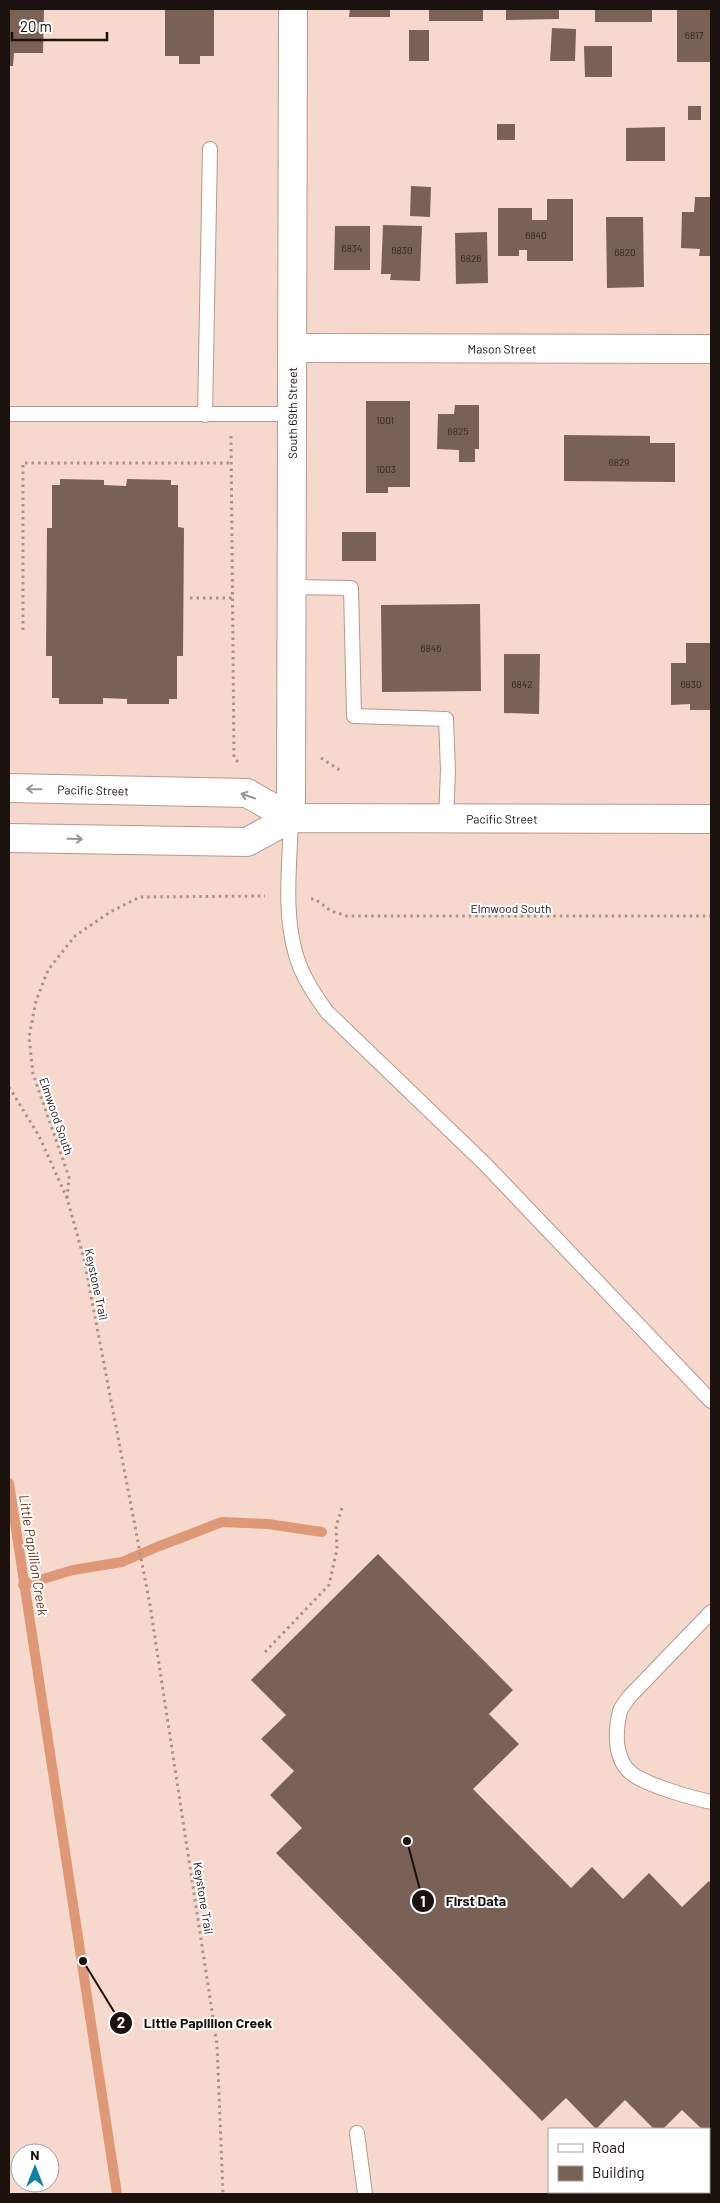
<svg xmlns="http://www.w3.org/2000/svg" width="720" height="2203" font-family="Barlow,sans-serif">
  <rect width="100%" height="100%" fill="#f6d9cc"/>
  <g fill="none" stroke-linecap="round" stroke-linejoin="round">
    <g stroke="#de9876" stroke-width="10">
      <path d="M9,1483C43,1720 83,1957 117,2194"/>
      <path d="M23,1585L73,1570L122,1562L157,1547L222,1522L268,1524L322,1532"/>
    </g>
  </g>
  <g fill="#7a6155">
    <path d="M9,9H44L43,53H14L13,66H9Z"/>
    <path d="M165,9H214V56H200V64H179V56H165Z"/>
    <path d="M350,9H390V17H349Z"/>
    <rect x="429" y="9" width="54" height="12"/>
    <path d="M506,9H559V19L506,20Z"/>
    <rect x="595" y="9" width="57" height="13"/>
    <rect x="677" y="9" width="34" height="53"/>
    <path d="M552,28L576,29L575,61H550Z"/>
    <rect x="409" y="30" width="20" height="31"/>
    <path d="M584,46H612V77H585Z"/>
    <rect x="688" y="106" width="13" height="14"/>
    <rect x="497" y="124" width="18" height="16"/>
    <path d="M665,127V161H626V128Z"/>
    <path d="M411,186L431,187L430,217L410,216Z"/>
    <path d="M695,197H711V256H699L700,249L681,248L682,212H694Z"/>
    <path d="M547,199H573V261H527V250H519V256H498V208H532V220H547Z"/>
    <path d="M606,217H643L644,287L607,288Z"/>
    <path d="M383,225L422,226L420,281L390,280L391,274H381Z"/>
    <path d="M335,226H370V270H334Z"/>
    <path d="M487,232L488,283L456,284L455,233Z"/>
    <path d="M366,401H410V487H388V493H366Z"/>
    <path d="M455,405H479V449H475V462H459V450L437,449L438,414H454Z"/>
    <path d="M564,435L650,436V443H675V482L564,481Z"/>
    <path d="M60,479L104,480V485L126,486L127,479L171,480V485H178V527L184,528L183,656H177V699H169V704H127V699L103,698V704H59V698H52V656H46L47,528H52V485H60Z"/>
    <rect x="342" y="532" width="34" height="29"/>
    <path d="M480,604L481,691L382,692L381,605Z"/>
    <path d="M686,643H711V710H690V704L671,705V663H686Z"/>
    <path d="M504,654H540L539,714L504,713Z"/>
    <path d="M378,1554L513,1690L489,1714L519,1744L473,1789L571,1888L592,1867L623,1899L649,1873L682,1907L709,1881L711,1884V2139L709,2137V2129H702L682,2110L663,2129H654L625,2100L596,2129L566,2098L542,2121L276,1853L302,1828L270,1795L294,1771L261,1739L286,1715L251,1680Z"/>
  </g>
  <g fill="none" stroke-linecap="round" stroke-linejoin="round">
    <g stroke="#b4998c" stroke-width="16">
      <g id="lane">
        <path d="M9,414H291"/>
        <path d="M205,415L210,149"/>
        <path d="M292,587L351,588L354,716L446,719L448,770L446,819"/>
        <path d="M291,818C290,863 283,912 296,955C302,976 314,994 327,1012L485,1164L711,1401"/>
        <path d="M711,1612L631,1695C627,1700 622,1706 620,1711C615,1731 614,1759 631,1773C646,1785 692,1798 711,1802"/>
        <path d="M357,2133L365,2194"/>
      </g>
    </g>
    <g stroke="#b4998c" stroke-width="30">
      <g id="street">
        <path id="s1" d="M293,348L711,349"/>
        <path id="s2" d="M291,818L293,9"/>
      </g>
    </g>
    <g stroke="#b4998c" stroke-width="30">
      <g id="primary">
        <path id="s3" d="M9,788L247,793L291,818"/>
        <path id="s4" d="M9,838L247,842L291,818L711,819"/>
      </g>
    </g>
    <g stroke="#a99289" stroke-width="3" stroke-dasharray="2.5 4" stroke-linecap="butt">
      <path d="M231,436L234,758L239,763"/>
      <path d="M190,598H233"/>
      <path d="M23,630V463H232"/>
      <path d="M321,758L341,771"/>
      <path d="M311,899H315L331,911L347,916H711"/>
      <path d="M9,1087L39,1136L67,1198L84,1259L150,1605L217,2044L223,2194"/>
      <path d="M67,1198L69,1177L33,1074L29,1037L36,1001L48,970L75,936L110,912L140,897L265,896"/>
      <path d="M265,1652L329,1585L337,1549L336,1526L343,1505"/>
      <path d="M709,2182L711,2179"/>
      <path d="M703,2194L704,2192"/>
    </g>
    <use href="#lane" stroke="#fff" stroke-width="14"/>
    <use href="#street" stroke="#fff" stroke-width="28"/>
    <use href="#primary" stroke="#fff" stroke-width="28"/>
  </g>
  <defs><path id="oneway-shaft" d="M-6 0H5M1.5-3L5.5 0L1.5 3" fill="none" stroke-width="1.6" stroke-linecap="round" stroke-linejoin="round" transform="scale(1.25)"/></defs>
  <g stroke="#989492">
    <use href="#oneway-shaft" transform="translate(34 789) rotate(-179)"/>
    <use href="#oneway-shaft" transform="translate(248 796) rotate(-161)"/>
    <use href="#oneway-shaft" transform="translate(75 839) rotate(1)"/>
  </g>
  <g text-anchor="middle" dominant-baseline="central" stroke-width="4" stroke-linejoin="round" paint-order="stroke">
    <g font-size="10" fill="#33251f">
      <text x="694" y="35">6817</text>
      <text x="536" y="235">6840</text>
      <text x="352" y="248">6834</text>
      <text x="402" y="250">6830</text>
      <text x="625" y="252">6820</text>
      <text x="471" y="258">6826</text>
      <text x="385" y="420">1001</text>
      <text x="458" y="431">6825</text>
      <text x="619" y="462">6829</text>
      <text x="386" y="469">1003</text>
      <text x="431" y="648">6846</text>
      <text x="522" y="684">6842</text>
      <text x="691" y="684">6830</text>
    </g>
    <g font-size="12" fill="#1b110d" stroke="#fff">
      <text stroke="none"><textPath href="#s1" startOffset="209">Mason Street</textPath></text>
      <text stroke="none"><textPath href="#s2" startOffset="405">South 69th Street</textPath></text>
      <text stroke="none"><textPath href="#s3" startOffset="84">Pacific Street</textPath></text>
      <text stroke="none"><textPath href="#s4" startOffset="499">Pacific Street</textPath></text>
      <text x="511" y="908">Elmwood South</text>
      <text transform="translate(57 1116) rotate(71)">Elmwood South</text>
      <text transform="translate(97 1284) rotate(78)">Keystone Trail</text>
      <text transform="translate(204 1898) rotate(81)">Keystone Trail</text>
    </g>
    <g font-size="14" font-style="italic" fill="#73330e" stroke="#fff">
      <text transform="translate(34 1555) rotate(81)">Little Papillion Creek</text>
    </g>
  </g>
  <path fill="none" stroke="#1b110d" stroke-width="2" d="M407 1841L423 1901M83 1961L121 2023"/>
  <g fill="#1b110d" stroke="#fff" stroke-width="2">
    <circle cx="407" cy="1841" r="5"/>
    <circle cx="83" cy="1961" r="5"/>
    <circle cx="423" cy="1901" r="12"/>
    <circle cx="121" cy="2023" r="12"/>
  </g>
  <g font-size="15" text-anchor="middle" font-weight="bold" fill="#fff">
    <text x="423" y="1907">1</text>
    <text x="121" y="2028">2</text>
  </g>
  <g font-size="14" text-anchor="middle" font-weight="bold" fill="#1b110d" stroke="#fff" stroke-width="4" stroke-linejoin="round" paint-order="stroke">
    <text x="476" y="1906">First Data</text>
    <text x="208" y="2028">Little Papillion Creek</text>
  </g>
  <rect width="720" height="2203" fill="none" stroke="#1b110d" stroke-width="20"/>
  <rect x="548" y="2128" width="162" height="65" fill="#ffffff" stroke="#a4a09e"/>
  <rect x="558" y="2144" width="25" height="8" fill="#ffffff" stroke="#a4a09e"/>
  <text x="592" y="2153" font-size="15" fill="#1b110d">Road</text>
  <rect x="558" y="2166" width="25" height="15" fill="#7a6155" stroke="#a4a09e"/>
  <text x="592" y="2178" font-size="15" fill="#1b110d">Building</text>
  <g transform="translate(35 2168)"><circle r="24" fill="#ffffff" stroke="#a4a09e"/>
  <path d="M0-4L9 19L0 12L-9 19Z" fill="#0783a8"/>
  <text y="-8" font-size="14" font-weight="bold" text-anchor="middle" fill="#1b110d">N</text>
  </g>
  <path d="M12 32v8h95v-8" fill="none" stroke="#1b110d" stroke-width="2.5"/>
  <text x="20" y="32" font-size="15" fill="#1b110d" stroke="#ffffff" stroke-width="4" paint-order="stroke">20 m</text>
</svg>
